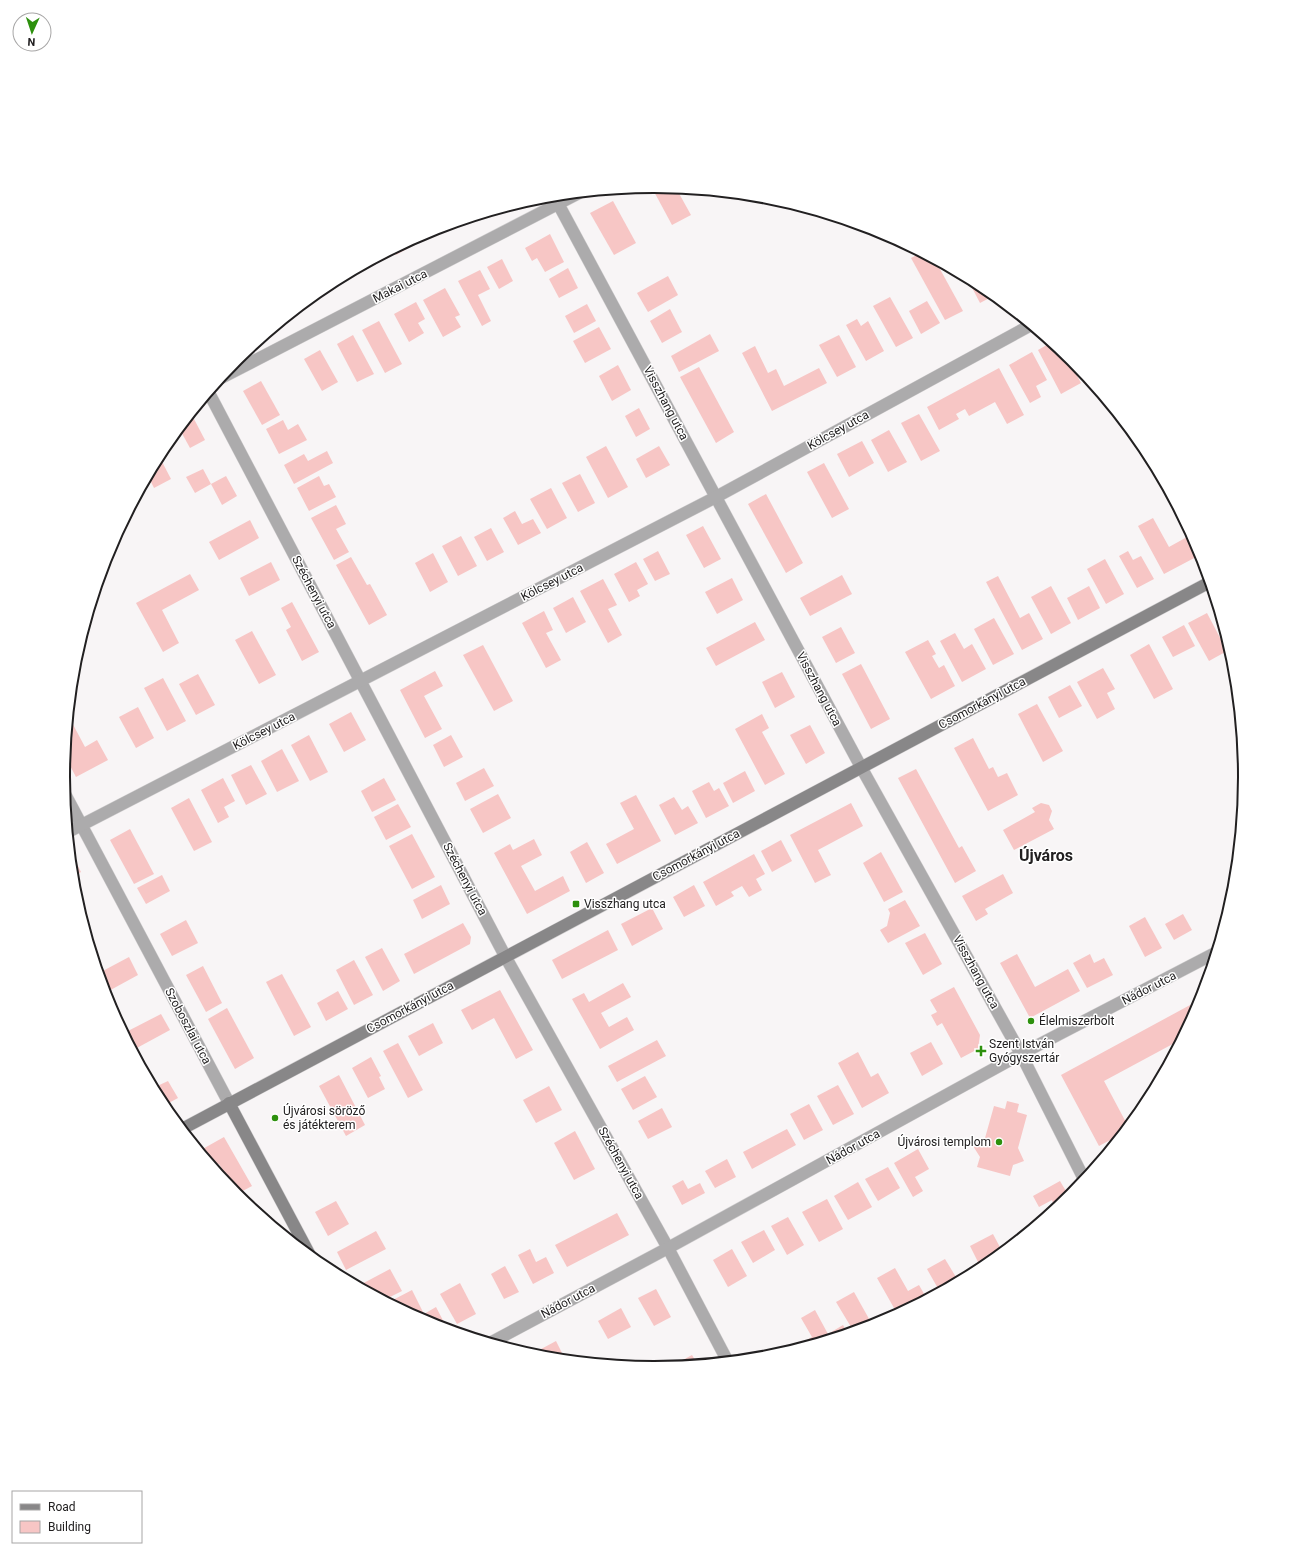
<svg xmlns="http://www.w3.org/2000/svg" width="1309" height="1555" font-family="Roboto,sans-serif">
  <rect width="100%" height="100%" fill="#f8f5f6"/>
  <g fill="#f7c6c5">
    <path d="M651,186L676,188L691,215L672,225Z"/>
    <path d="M613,201L636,243L614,255L590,213Z"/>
    <path d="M452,224L429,237L427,232L428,231Z"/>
    <path d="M550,234L564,262L545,272L537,258L532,261L525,248Z"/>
    <path d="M411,240L414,245L396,255L393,250Z"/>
    <path d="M387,253L389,257L370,267L368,263Z"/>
    <path d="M921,253L935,260L963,311L945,320L911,258Z"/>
    <path d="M502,259L513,281L499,289L487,267Z"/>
    <path d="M568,268L578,288L559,298L549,279Z"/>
    <path d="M480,270L490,289L478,295L491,321L482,326L458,281Z"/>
    <path d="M353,271L355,274L338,283L336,280Z"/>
    <path d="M668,276L678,295L648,312L637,293Z"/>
    <path d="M970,279L983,286L995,295L980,303L968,280Z"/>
    <path d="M445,288L460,315L455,317L461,327L443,337L423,300Z"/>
    <path d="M890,297L913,338L896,347L873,306Z"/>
    <path d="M927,301L940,323L921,334L909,311Z"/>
    <path d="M416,302L425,319L418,323L424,333L409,342L394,314Z"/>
    <path d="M587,304L596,321L574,333L565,316Z"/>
    <path d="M670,309L682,332L662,343L650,321Z"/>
    <path d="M857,319L861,326L868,321L884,351L866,361L846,325Z"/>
    <path d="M379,321L402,364L385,373L362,330Z"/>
    <path d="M599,327L611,349L585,363L573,341Z"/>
    <path d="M710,334L719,351L679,372L671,356Z"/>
    <path d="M353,335L374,374L357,382L337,344Z"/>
    <path d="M839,335L856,367L837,377L819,345Z"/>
    <path d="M1052,342L1069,356L1067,357L1081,383L1061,394L1038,350Z"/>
    <path d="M755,346L768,373L776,369L784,386L819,368L827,383L772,411L742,353Z"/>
    <path d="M320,350L338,382L322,391L304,359Z"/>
    <path d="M1032,352L1047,380L1036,386L1041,397L1030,403L1009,365Z"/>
    <path d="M618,365L631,390L612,401L599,376Z"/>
    <path d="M699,367L734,432L716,443L680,377Z"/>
    <path d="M999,368L1024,415L1007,424L995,402L969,416L965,409L956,414L959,419L939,430L927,407Z"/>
    <path d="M261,381L280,415L262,425L243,391Z"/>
    <path d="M639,408L650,429L636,437L625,416Z"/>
    <path d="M919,414L940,451L921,461L901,423Z"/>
    <path d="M194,419L205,440L190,448L179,428L183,425Z"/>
    <path d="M283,420L288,430L298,424L307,440L279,454L266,429Z"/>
    <path d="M889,430L907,462L888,472L871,440Z"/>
    <path d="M862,441L874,463L849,477L837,454Z"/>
    <path d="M606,446L628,487L608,498L586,457Z"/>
    <path d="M659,446L670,465L646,478L636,459Z"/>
    <path d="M327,451L333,463L294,484L284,465L304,454L308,461Z"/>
    <path d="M159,456L171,479L154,488L148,476Z"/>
    <path d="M824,463L849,509L832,518L807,472Z"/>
    <path d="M203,469L211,484L195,493L186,477Z"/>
    <path d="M580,474L595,503L578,512L562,483Z"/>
    <path d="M226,476L237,496L222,505L211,484Z"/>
    <path d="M319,476L324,486L329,484L336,497L309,511L297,488Z"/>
    <path d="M551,488L567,518L547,529L530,499Z"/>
    <path d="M766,494L803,563L786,573L748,504Z"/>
    <path d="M336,505L346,524L336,529L349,552L334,560L311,518Z"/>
    <path d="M515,511L522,524L533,519L541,533L518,545L503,518Z"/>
    <path d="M1153,518L1169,547L1187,537L1198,556L1164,574L1138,526Z"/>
    <path d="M250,520L259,538L219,560L209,542Z"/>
    <path d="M703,526L721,559L704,568L686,535Z"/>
    <path d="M491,528L504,552L487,561L474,537Z"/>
    <path d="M461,536L477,566L458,576L442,546Z"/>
    <path d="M658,551L670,574L655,581L643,559Z"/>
    <path d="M1128,551L1133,560L1141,556L1154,579L1137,588L1119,556Z"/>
    <path d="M433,553L448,582L430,592L415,563Z"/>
    <path d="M351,557L367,585L370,584L387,615L369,625L336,565Z"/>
    <path d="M1105,559L1124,594L1106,604L1087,569Z"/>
    <path d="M271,562L280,580L249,596L240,578Z"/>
    <path d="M636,562L648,584L637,590L640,596L629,602L614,574Z"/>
    <path d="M190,574L199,590L162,610L179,643L163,652L136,603Z"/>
    <path d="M842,575L852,594L810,616L800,598Z"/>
    <path d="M998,576L1020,618L1029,613L1043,639L1022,650L986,582Z"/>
    <path d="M732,578L743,600L717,614L705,592Z"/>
    <path d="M603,579L617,605L608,609L622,635L608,643L580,591Z"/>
    <path d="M1051,586L1071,623L1051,634L1031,597Z"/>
    <path d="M1089,586L1100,608L1078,620L1067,598Z"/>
    <path d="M573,597L586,622L566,633L553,608Z"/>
    <path d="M292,602L319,652L302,661L286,630L291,627L281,608Z"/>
    <path d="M544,611L553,630L546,633L561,660L546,668L522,623Z"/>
    <path d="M1207,613L1227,651L1209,661L1188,623Z"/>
    <path d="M994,618L1014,654L993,665L974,629Z"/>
    <path d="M755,622L765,640L716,666L706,648Z"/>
    <path d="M1184,625L1195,646L1173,657L1162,637Z"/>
    <path d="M841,627L855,653L836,663L822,637Z"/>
    <path d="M252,631L276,675L259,684L235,640Z"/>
    <path d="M955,633L964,649L972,644L986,669L962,682L940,641Z"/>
    <path d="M928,640L936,654L932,656L939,668L944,665L955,686L931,699L905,652Z"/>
    <path d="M1149,644L1173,689L1154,699L1130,655Z"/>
    <path d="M483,645L513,701L494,711L463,655Z"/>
    <path d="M861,664L890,719L871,729L842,674Z"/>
    <path d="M1103,668L1115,689L1107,693L1115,709L1097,719L1077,682Z"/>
    <path d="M435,671L443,686L424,696L442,729L425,738L400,690Z"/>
    <path d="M782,672L795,697L775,708L762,682Z"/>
    <path d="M198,674L215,705L196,715L179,684Z"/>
    <path d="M163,678L186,721L167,731L144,688Z"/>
    <path d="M1070,685L1082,706L1059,718L1048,697Z"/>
    <path d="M1037,704L1063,751L1043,762L1018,714Z"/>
    <path d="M138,707L154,738L136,748L119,717Z"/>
    <path d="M351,712L366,740L344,752L329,724Z"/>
    <path d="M762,714L769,728L762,732L785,774L765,785L735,729Z"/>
    <path d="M69,717L85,747L97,740L108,760L76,777L65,756Z"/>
    <path d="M810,725L825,753L806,764L790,735Z"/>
    <path d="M309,735L328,772L310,781L291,745Z"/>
    <path d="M451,735L463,757L444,767L433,745Z"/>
    <path d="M973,738L989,769L993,767L998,777L1007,773L1018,795L988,811L954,748Z"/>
    <path d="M282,749L299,781L277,792L261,761Z"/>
    <path d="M251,765L267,794L246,805L231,775Z"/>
    <path d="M484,768L494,786L465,801L456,783Z"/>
    <path d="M916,769L959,848L962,846L976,871L955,883L898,778Z"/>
    <path d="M745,771L755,791L733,803L723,783Z"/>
    <path d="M223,778L235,801L224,807L229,817L218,823L201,790Z"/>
    <path d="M384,778L396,800L372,812L361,791Z"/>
    <path d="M709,782L714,791L719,788L729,806L706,818L692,791Z"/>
    <path d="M498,794L511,818L483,833L470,809Z"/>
    <path d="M636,795L661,841L617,864L606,844L634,829L620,803Z"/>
    <path d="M674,797L682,810L688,806L698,823L675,835L659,805Z"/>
    <path d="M189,798L212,842L194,851L171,808Z"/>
    <path d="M851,803L863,826L818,850L831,875L815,883L790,835Z"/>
    <path d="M1041,803L1049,805L1052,811L1049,820L1054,829L1014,850L1003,830L1035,812L1032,808Z"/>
    <path d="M398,804L411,827L386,840L374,817Z"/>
    <path d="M130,829L154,874L134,884L110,840Z"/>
    <path d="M412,834L435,877L412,889L389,846Z"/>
    <path d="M534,839L542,855L521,866L535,891L563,876L570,891L527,914L494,853L510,844L513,850Z"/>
    <path d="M781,840L792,861L772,872L761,851Z"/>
    <path d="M587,842L604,873L586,883L570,852Z"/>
    <path d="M881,852L903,892L884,902L863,863Z"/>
    <path d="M754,854L765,874L756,879L762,890L749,897L742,886L731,892L734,896L716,906L703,882Z"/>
    <path d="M74,858L81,872L73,877L71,860Z"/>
    <path d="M1003,874L1013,893L985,909L988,914L976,921L962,896Z"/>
    <path d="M162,875L170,891L146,904L137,888Z"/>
    <path d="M441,885L450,904L422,919L413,900Z"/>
    <path d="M694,885L705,906L684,917L673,897Z"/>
    <path d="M905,900L920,926L888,943L880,930L887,926L890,913L888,909Z"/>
    <path d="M652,908L663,929L632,946L621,924Z"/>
    <path d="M1183,914L1192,930L1174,940L1165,924Z"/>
    <path d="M1145,917L1162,948L1145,957L1129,926Z"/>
    <path d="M186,920L198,943L172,956L160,934Z"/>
    <path d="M463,923L471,937L470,944L414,974L404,954Z"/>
    <path d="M608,930L618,950L562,979L552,960Z"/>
    <path d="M925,933L942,964L923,975L905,943Z"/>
    <path d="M382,948L400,981L383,991L365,957Z"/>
    <path d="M1017,954L1035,987L1068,969L1080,991L1030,1018L1000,963Z"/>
    <path d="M1090,954L1094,963L1104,958L1113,975L1087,988L1073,963Z"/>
    <path d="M129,957L138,975L105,993L99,973Z"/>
    <path d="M354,960L373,995L354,1005L336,970Z"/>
    <path d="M203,966L222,1003L206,1012L186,975Z"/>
    <path d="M282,974L311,1027L294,1036L266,982Z"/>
    <path d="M623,983L631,997L601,1013L609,1027L627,1017L634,1030L600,1049L572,999L584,993L589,1002Z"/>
    <path d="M954,987L980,1035L978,1049L961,1058L942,1023L937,1026L931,1015L937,1012L930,1000Z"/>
    <path d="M500,990L533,1050L516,1059L494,1018L472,1030L461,1010Z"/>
    <path d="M338,991L348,1009L326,1021L317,1003Z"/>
    <path d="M1203,998L1182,1039L1104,1081L1129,1128L1125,1132L1099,1146L1061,1075Z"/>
    <path d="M227,1008L254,1058L235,1069L208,1019Z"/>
    <path d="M161,1014L170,1030L135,1049L126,1032Z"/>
    <path d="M433,1023L443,1043L419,1056L408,1036Z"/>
    <path d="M657,1040L666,1056L617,1082L608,1066Z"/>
    <path d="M931,1042L943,1064L922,1076L910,1053Z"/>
    <path d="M398,1043L423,1090L408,1098L383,1051Z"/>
    <path d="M858,1052L871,1077L878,1073L889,1093L862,1108L838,1063Z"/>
    <path d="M371,1057L381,1076L379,1077L385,1089L368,1098L352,1068Z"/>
    <path d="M339,1075L365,1125L346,1136L319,1086Z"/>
    <path d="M645,1076L657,1097L633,1110L621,1089Z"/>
    <path d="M168,1081L178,1098L163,1106L153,1088Z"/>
    <path d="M838,1085L854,1114L833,1125L817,1096Z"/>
    <path d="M549,1086L562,1110L536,1123L523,1100Z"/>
    <path d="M1007,1101L1019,1104L1017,1112L1027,1115L1018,1148L1024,1161L1013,1165L1010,1176L977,1167L980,1157L973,1146L985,1138L994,1106L1005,1109Z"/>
    <path d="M809,1104L823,1130L804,1140L790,1114Z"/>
    <path d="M662,1108L672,1127L648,1139L638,1121Z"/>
    <path d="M787,1129L796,1145L752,1169L743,1152Z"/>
    <path d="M575,1131L595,1169L574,1180L554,1143Z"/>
    <path d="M224,1137L252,1186L237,1194L219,1164L213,1167L199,1151Z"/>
    <path d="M918,1149L929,1169L915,1177L923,1191L913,1197L894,1163Z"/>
    <path d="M727,1159L736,1177L715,1188L705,1171Z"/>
    <path d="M888,1167L900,1188L878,1201L865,1179Z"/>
    <path d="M683,1180L688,1189L700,1183L705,1193L682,1205L672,1186Z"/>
    <path d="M1060,1181L1070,1198L1051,1214L1053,1203L1052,1200L1039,1207L1033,1196Z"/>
    <path d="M858,1182L872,1207L848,1220L834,1196Z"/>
    <path d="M827,1199L843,1229L819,1242L802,1212Z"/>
    <path d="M336,1201L349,1224L328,1236L315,1212Z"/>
    <path d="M617,1213L629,1235L567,1267L555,1245Z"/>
    <path d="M1048,1215V1216L1034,1228L1032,1224Z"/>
    <path d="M788,1217L804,1245L787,1255L771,1226Z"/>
    <path d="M764,1230L775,1250L753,1263L741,1242Z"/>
    <path d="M376,1231L386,1249L346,1270L337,1252Z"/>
    <path d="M993,1234L1003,1253L982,1270L970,1246Z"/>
    <path d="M530,1249L536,1262L546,1257L554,1273L533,1284L518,1255Z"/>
    <path d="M732,1249L747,1276L728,1287L713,1260Z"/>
    <path d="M945,1259L959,1282L940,1292L927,1269Z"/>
    <path d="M505,1266L519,1292L504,1299L491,1274Z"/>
    <path d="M895,1268L908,1291L919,1285L927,1299L898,1315L877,1278Z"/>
    <path d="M390,1269L402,1291L384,1300L358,1286Z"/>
    <path d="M460,1283L476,1314L457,1324L440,1294Z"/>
    <path d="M656,1289L671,1317L654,1326L638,1298Z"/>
    <path d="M412,1290L424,1314L436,1307L448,1330L428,1324L390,1304L389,1302Z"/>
    <path d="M854,1292L873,1326L854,1332L836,1302Z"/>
    <path d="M621,1308L631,1327L608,1339L598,1321Z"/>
    <path d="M815,1310L828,1334L843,1325L848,1334L783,1354L812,1337L801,1318Z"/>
    <path d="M556,1341L565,1359L562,1360L539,1358L530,1355Z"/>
    <path d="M692,1355L698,1365L668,1368Z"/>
  </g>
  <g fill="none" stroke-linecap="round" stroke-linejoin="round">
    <g stroke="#d1cfd0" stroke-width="13">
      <g id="street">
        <path d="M554,196L861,767L1021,1054L1085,1181"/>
        <path d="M221,378L579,193"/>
        <path d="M209,393L505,956L668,1248L728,1362"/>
        <path d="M65,794L229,1103"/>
        <path d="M68,832L716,497L1031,325"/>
        <path d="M490,1343L668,1248L1021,1054L1217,952"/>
      </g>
    </g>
    <g stroke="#d1cfd0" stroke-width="13">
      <g id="secondary">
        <path d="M229,1103L311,1257"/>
        <path d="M182,1129L1210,582"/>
      </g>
    </g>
    <use href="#street" stroke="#acabac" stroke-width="12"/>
    <use href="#secondary" stroke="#888788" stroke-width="12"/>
  </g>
  <g fill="#2d900d" stroke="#fff" stroke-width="1.5">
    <rect x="572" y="900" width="8" height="8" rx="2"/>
    <circle cx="1031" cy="1021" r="4"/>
    <path d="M979 1045h4v4h4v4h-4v4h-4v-4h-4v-4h4z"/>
    <circle cx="275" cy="1118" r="4"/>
    <circle cx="999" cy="1142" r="4"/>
  </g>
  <g text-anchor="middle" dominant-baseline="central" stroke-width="3" stroke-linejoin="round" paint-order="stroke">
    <g font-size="12" fill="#222021" stroke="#fff">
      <text transform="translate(400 286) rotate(-27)">Makai utca</text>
      <text transform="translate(666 403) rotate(62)">Visszhang utca</text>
      <text transform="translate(838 430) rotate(-29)">Kölcsey utca</text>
      <text transform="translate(552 582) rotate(-27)">Kölcsey utca</text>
      <text transform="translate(314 592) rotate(62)">Széchenyi utca</text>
      <text transform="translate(819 689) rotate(62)">Visszhang utca</text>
      <text transform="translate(982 703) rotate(-28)">Csomorkányi utca</text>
      <text transform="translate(264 731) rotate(-27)">Kölcsey utca</text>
      <text transform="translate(696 855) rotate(-28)">Csomorkányi utca</text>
      <text transform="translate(465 879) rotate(62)">Széchenyi utca</text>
      <text transform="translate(976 972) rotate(61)">Visszhang utca</text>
      <text transform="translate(1149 988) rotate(-27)">Nádor utca</text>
      <text transform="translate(410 1007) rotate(-28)">Csomorkányi utca</text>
      <text transform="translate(188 1026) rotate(62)">Szoboszlai utca</text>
      <text transform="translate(853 1147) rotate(-29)">Nádor utca</text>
      <text transform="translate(621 1163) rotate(61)">Széchenyi utca</text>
      <text transform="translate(568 1301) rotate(-28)">Nádor utca</text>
    </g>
    <g font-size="12" fill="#222021" stroke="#fff" text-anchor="start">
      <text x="584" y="904">Visszhang utca</text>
      <text x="1039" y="1021">Élelmiszerbolt</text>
      <text x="989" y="1044">Szent István<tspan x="989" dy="14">Gyógyszertár</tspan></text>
      <text x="283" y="1111">Újvárosi söröző<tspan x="283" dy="14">és játékterem</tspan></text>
      <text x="991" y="1142" text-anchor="end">Újvárosi templom</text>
    </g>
    <g font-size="16" font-weight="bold" fill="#222021" stroke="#fff">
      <text x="1046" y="855">Újváros</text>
    </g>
  </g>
  <path d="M0 0H1309V1555H0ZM70 777a584 584 0 1 1 1168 0a584 584 0 1 1-1168 0Z" fill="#fff" fill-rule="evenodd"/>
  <path fill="none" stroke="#222021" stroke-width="2" d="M70 777a584 584 0 1 1 1168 0a584 584 0 1 1-1168 0Z"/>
  <rect x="12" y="1491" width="130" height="52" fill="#ffffff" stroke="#a7a6a6"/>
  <rect x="20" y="1504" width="20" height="6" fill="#888788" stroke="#a7a6a6"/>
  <text x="48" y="1511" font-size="12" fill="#222021">Road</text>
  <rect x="20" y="1521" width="20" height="12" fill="#f7c6c5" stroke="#a7a6a6"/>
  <text x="48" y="1531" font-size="12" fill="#222021">Building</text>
  <g transform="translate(32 32) rotate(183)"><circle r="19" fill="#ffffff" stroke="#a7a6a6"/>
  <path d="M0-3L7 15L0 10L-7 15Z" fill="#2d900d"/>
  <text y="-6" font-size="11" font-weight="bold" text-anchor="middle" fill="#222021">N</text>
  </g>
</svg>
